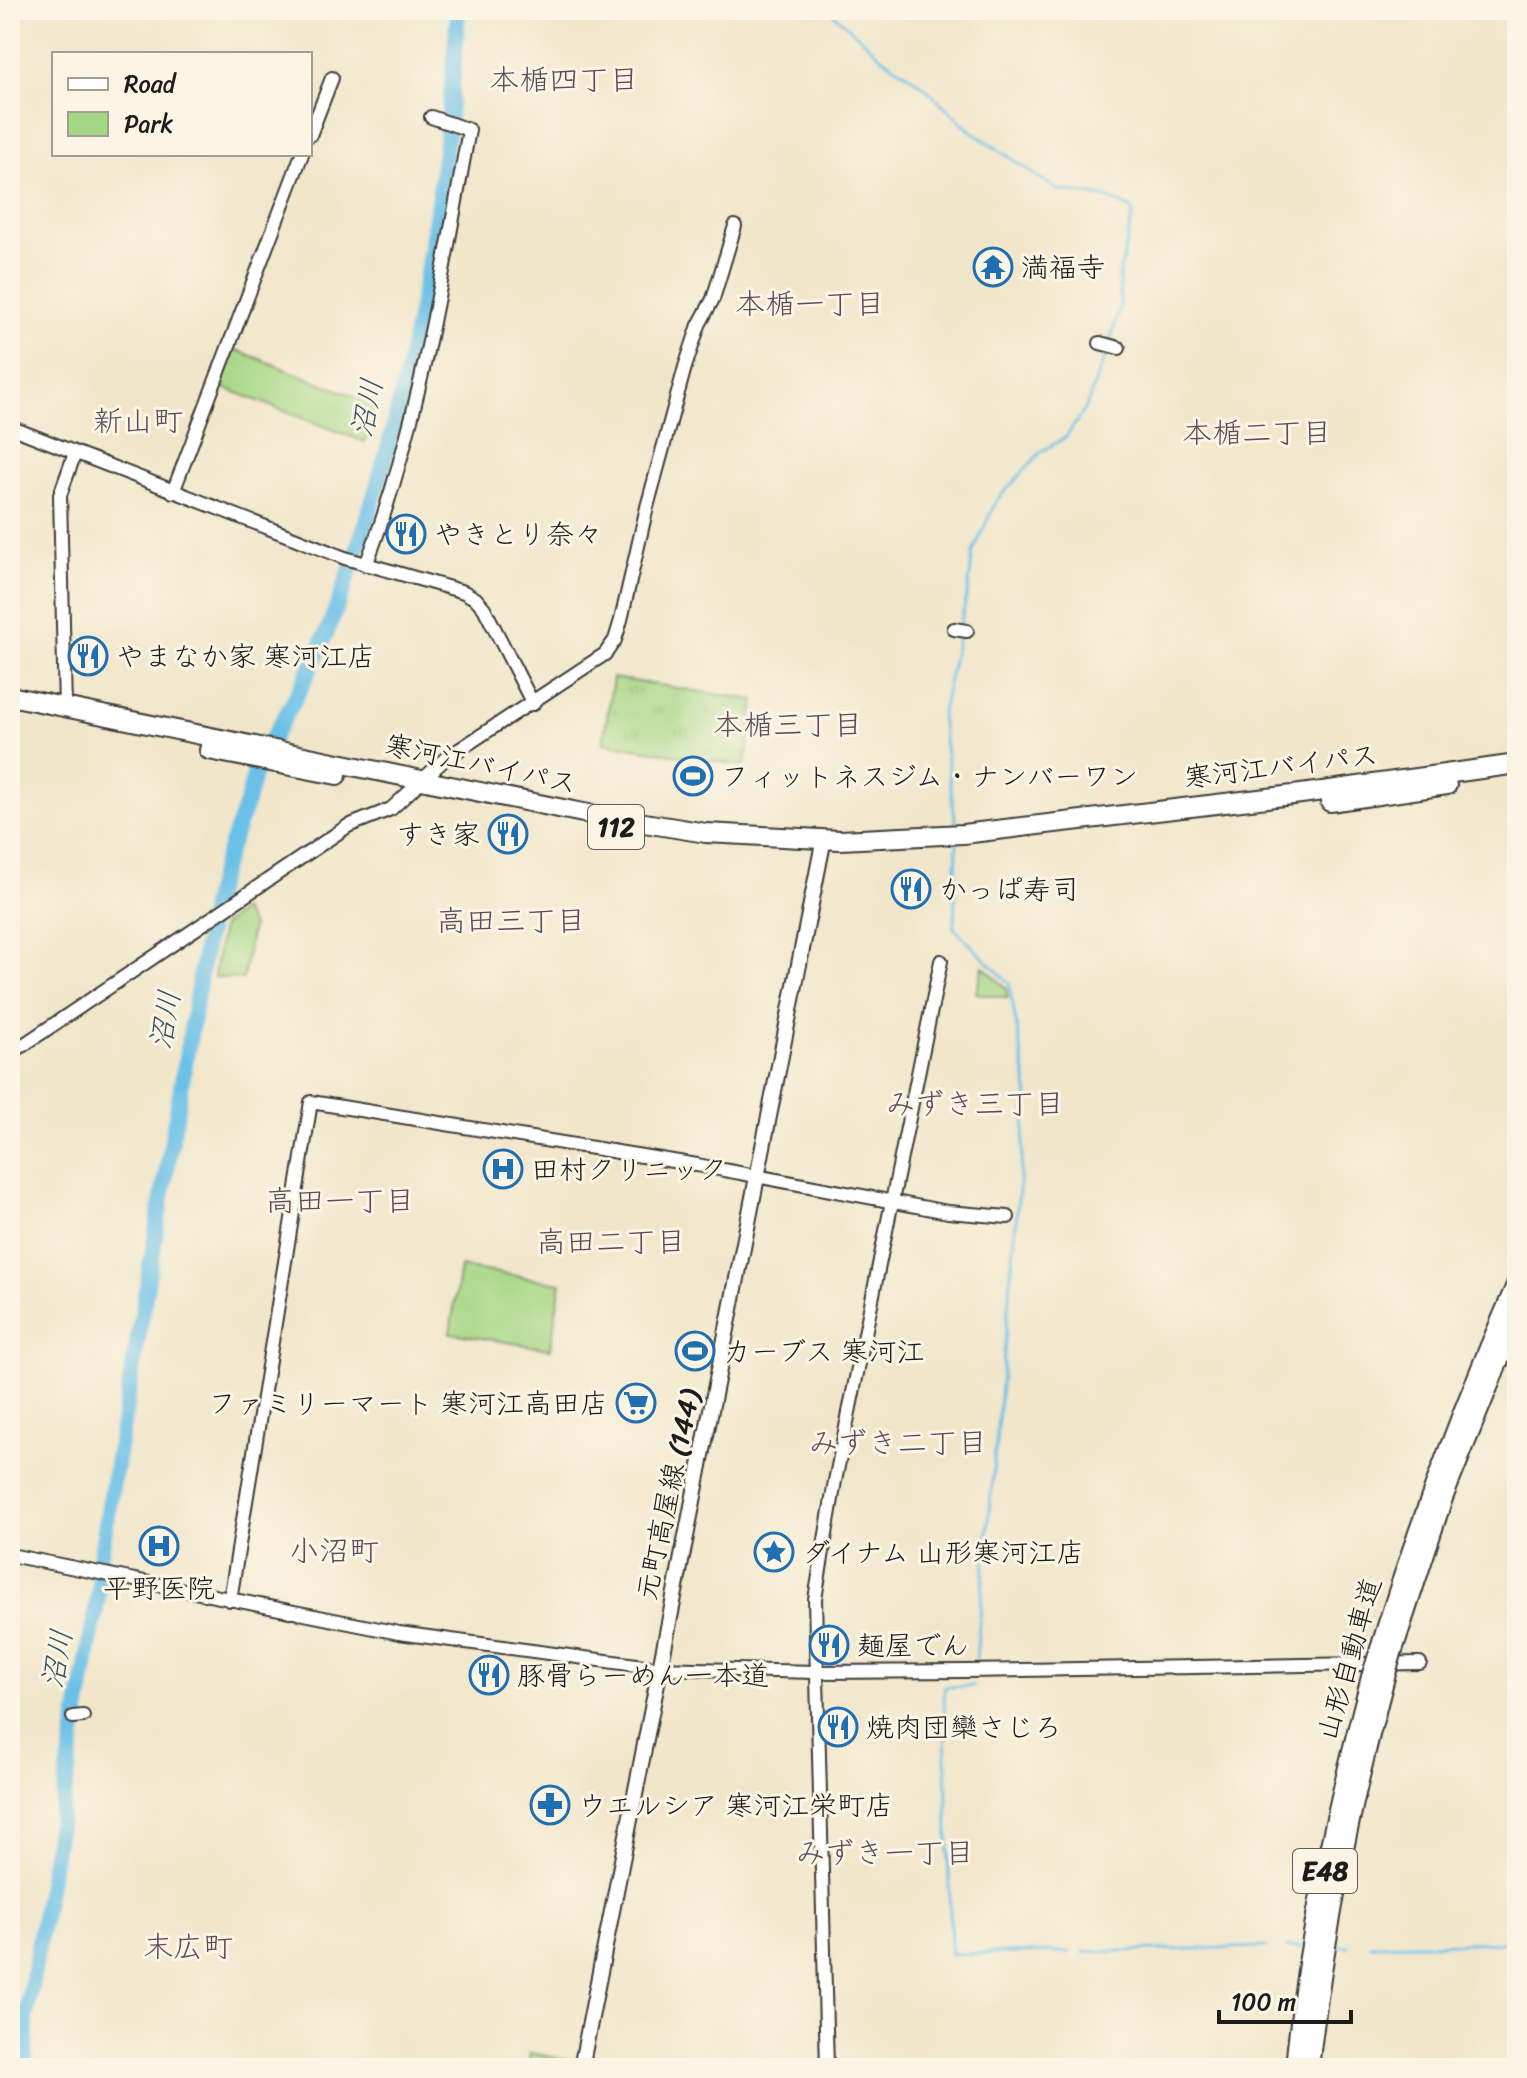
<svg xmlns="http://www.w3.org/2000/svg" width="1527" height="2078" font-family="Sriracha,'Klee One',sans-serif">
  <defs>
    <pattern id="grass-tufts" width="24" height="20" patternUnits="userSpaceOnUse" patternTransform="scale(2)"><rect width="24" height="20" fill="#a6d785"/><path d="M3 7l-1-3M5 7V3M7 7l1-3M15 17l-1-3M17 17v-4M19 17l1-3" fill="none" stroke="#8eb872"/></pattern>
  </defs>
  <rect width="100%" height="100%" fill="#fcf5e5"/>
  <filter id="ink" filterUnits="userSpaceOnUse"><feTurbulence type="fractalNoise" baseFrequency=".0125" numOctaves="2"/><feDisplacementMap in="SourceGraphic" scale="16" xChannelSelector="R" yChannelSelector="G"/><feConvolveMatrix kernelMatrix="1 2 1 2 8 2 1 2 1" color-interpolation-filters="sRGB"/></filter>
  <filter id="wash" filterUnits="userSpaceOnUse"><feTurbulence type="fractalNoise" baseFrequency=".006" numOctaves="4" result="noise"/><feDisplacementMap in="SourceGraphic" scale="32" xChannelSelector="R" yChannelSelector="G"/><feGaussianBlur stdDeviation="1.8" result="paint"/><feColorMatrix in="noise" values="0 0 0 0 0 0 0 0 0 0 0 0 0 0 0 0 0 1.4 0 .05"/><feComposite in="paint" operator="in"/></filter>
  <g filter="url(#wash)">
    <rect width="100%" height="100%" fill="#f1e6ca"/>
    <path fill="url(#grass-tufts)" stroke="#617a50" stroke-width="2" d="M613,678L755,700L745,766L603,743Z"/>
    <g fill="#a6d785" stroke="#617a50" stroke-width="2">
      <path d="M234,349L372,403L375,409L365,442L219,386Z"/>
      <path d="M242,910L252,926L243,979L214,977L222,926Z"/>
      <path d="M983,966L1006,988L1008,998L976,993Z"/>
      <path d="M460,1267L561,1283L550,1349L450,1333Z"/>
      <path d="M530,2053L572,2060L571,2068H528Z"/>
    </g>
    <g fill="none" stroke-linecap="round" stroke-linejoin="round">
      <g stroke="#6ac0e7" stroke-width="3">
        <path d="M829,10L883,58L921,84L970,130L1038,177L1058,190L1104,197L1131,208L1133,213L1119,276L1120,306L1110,342"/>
        <path d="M960,625L968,590L973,552L996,501L1042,451L1066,437L1085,409L1108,349"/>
        <path d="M956,826L941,717L959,632"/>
        <path d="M957,841L954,928L1009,983L1028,1091L976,1658"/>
        <path d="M973,1686L944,1687L951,1954L1069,1952"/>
        <path d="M1371,1945L1517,1942"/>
        <path d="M1335,1946H1348"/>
        <path d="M1287,1947H1302"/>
        <path d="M1084,1952L1266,1947"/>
      </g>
      <path stroke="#6ac0e7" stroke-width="16" d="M25,2068L26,2017L99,1591L100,1558L213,901C221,867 234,837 246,804C250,793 252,780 256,769C266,747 279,727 291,706C309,673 326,637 339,601C409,413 445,210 458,10"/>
    </g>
  </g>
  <g filter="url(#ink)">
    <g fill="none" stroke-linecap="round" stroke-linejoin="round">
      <g stroke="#3c3a36" stroke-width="16">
        <g id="minor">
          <path d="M310,135L332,78"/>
          <path d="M1100,343L1119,348"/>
          <path d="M10,427L345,558L464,592L476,599L484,608L533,704"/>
          <path d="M173,492L302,154"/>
          <path d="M366,565C419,426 442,276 469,130L431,117"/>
          <path d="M954,629L967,631"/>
          <path d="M65,708L60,495L75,453"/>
          <path d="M10,1054L348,826L391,809L445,759L605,654L615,640L621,620L647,507L685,367L699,325L713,299L735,226"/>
          <path d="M10,1555L399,1633L659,1668L817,1672L966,1671L1420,1663"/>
          <path d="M230,1600L311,1102L697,1165L948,1212L1008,1217"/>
          <path d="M73,1717L83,1716"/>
          <path d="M827,2068L815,1599L835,1481L941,961"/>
        </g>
      </g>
      <g stroke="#3c3a36" stroke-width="18">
        <path id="major" d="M581,2068L824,838"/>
      </g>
      <g stroke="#3c3a36" stroke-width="22">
        <g id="highway">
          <path d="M10,696L583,813L706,833L840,840L963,834L1301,794L1517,764"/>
          <path d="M209,750L337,775"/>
          <path d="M1330,802L1447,785"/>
          <path d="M1380,1649C1418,1524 1464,1403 1517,1283"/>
          <path d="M1393,1650L1443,1498L1517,1316"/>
          <path d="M1295,2068C1307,1935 1337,1805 1371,1677"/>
          <path d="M1309,2068C1324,1935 1350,1806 1385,1677"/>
        </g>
      </g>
      <use href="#minor" stroke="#fff" stroke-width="12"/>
      <use href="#major" stroke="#fff" stroke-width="14"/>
      <use href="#highway" stroke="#fff" stroke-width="18"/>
      <g stroke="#3c3a36" stroke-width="22" stroke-linecap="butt">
        <g id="highway-bridge">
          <path d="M1371,1677L1380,1649"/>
          <path d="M1385,1677L1393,1650"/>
        </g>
      </g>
      <use href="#highway-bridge" stroke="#fff" stroke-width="18"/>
    </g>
  </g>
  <defs>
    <g id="temple-ring" transform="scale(2)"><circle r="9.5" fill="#fcf5e5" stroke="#1f6fb2" stroke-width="1.5"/><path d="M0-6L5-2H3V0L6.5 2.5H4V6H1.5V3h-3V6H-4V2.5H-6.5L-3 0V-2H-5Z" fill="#1f6fb2"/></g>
    <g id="restaurant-ring" transform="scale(2)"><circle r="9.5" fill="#fcf5e5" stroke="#1f6fb2" stroke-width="1.5"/><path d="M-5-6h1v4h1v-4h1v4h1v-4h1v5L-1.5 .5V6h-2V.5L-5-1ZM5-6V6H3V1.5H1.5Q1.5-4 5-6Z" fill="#1f6fb2"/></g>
    <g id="stadium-ring" transform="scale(2)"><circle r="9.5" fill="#fcf5e5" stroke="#1f6fb2" stroke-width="1.5"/><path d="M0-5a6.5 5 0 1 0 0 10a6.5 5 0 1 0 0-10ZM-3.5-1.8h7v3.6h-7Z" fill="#1f6fb2"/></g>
    <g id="hospital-ring" transform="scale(2)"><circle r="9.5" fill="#fcf5e5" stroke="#1f6fb2" stroke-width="1.5"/><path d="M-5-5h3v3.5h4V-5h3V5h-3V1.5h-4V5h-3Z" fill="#1f6fb2"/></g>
    <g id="supermarket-ring" transform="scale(2)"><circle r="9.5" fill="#fcf5e5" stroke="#1f6fb2" stroke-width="1.5"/><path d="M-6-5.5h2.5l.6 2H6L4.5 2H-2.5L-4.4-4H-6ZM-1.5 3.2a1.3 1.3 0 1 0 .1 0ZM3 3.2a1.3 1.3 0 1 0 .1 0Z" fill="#1f6fb2"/></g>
    <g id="sight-ring" transform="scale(2)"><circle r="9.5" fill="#fcf5e5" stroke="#1f6fb2" stroke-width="1.5"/><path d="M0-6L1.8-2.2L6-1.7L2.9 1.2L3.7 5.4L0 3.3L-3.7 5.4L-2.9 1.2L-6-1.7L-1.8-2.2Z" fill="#1f6fb2"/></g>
    <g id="pharmacy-ring" transform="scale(2)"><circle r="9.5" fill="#fcf5e5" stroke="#1f6fb2" stroke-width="1.5"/><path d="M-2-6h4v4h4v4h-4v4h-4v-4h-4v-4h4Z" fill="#1f6fb2"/></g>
  </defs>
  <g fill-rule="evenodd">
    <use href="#temple-ring" x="993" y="267"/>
    <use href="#restaurant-ring" x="406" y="534"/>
    <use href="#restaurant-ring" x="88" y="656"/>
    <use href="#stadium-ring" x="693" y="776"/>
    <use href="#restaurant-ring" x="508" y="834"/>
    <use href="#restaurant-ring" x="911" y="889"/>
    <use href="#hospital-ring" x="503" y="1169"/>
    <use href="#stadium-ring" x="695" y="1351"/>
    <use href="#supermarket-ring" x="636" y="1403"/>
    <use href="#hospital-ring" x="159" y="1546"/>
    <use href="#sight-ring" x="774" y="1552"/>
    <use href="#restaurant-ring" x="829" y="1645"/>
    <use href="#restaurant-ring" x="489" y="1675"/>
    <use href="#restaurant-ring" x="838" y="1727"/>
    <use href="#pharmacy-ring" x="550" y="1805"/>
  </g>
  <g text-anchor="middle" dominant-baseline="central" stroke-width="6" stroke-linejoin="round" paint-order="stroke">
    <g fill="#fcf5e5" stroke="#5f5d58" stroke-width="2">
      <rect x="588" y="805" width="56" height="44" rx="6"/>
      <rect x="1293" y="1849" width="64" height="44" rx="6"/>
    </g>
    <g font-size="26" font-weight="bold" fill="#1c1c1c">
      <text x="616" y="827">112</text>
      <text x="1325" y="1871">E48</text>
    </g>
    <g font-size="28" fill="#1c1c1c" stroke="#fcf5e5" text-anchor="start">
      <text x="1021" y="267">満福寺</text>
      <text x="434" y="534">やきとり奈々</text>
      <text x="116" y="656">やまなか家 寒河江店</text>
      <text x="721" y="776">フィットネスジム・ナンバーワン</text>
      <text x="480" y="834" text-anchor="end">すき家</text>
      <text x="939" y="889">かっぱ寿司</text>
      <text x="531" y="1169">田村クリニック</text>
      <text x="723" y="1351">カーブス 寒河江</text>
      <text x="608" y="1403" text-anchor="end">ファミリーマート 寒河江高田店</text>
      <text x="802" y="1552">ダイナム 山形寒河江店</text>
      <text x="159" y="1588" text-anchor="middle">平野医院</text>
      <text x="857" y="1645">麺屋でん</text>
      <text x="517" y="1675">豚骨らーめん一本道</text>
      <text x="866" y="1727">焼肉団欒さじろ</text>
      <text x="578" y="1805">ウエルシア 寒河江栄町店</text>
    </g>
    <g font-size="28" fill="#1c1c1c" stroke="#fcf5e5">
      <text transform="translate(481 764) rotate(12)">寒河江バイパス</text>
      <text transform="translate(1281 766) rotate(-7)">寒河江バイパス</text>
      <text transform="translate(668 1495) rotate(-78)">元町高屋線 (144)</text>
      <text transform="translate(1349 1659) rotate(-74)">山形自動車道</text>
    </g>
    <g font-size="30" fill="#5c4d5a" stroke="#fcf5e5">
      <text x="564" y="80">本楯四丁目</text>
      <text x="810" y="304">本楯一丁目</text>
      <text x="138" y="421">新山町</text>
      <text x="1257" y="433">本楯二丁目</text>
      <text x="788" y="725">本楯三丁目</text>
      <text x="511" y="921">高田三丁目</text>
      <text x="975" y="1104">みずき三丁目</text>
      <text x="340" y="1201">高田一丁目</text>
      <text x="611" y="1242">高田二丁目</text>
      <text x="898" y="1443">みずき二丁目</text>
      <text x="334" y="1551">小沼町</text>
      <text x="885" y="1853">みずき一丁目</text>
      <text x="188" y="1947">末広町</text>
    </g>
    <g font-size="30" font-style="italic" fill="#375563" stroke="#fcf5e5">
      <text transform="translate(367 408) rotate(-79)">沼川</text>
      <text transform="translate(165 1020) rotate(-80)">沼川</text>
      <text transform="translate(57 1659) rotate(-80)">沼川</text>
    </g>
  </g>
  <rect width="1527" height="2078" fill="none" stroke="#fcf5e5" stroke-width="40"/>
  <rect x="52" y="52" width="260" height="104" fill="#fcf5e5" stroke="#a29e95" stroke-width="2"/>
  <rect x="68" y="78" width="40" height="12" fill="#ffffff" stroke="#a29e95" stroke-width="2"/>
  <text x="124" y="92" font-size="24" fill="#1c1c1c">Road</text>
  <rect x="68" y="112" width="40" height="24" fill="#a6d785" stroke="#a29e95" stroke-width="2"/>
  <text x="124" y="132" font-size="24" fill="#1c1c1c">Park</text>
  <path d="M1219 2010v12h132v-12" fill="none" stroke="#1c1c1c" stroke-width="4"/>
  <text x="1231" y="2010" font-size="24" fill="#1c1c1c" stroke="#fcf5e5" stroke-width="6" paint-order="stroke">100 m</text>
</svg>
